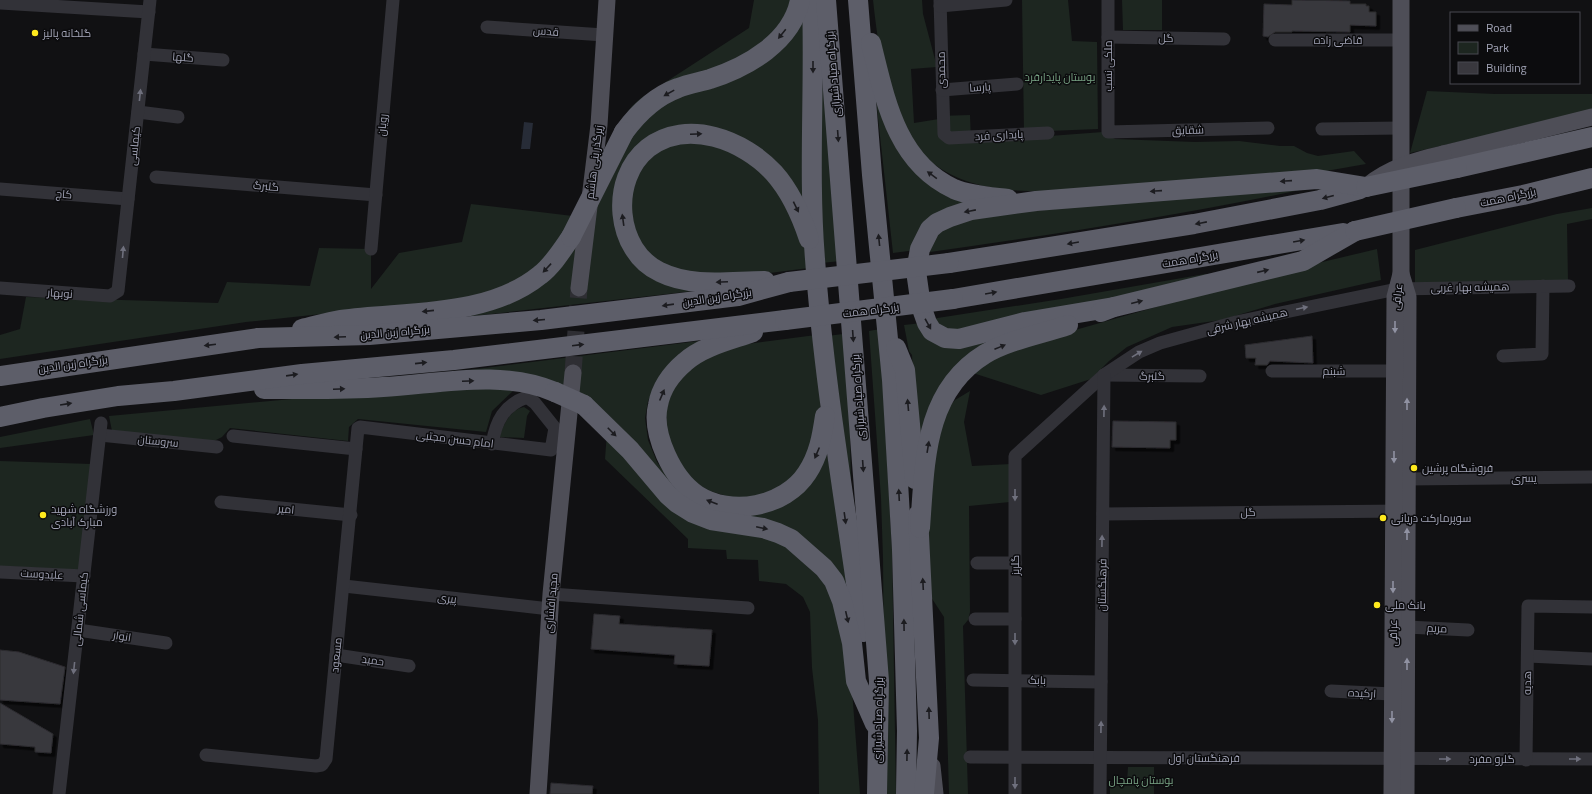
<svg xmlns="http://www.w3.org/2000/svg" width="1592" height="794" font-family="'Titillium Web',Cairo,sans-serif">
  <defs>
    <filter id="shadow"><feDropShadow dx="3.5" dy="3.5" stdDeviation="0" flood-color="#0009"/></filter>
  </defs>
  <rect width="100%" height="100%" fill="#111113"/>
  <g fill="#1d2620">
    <path d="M754,0H796L768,41L621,121L632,106L641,98L749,28Z"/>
    <path d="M873,0H922L923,14L937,67L911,69L914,123L939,119V116L970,115L971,142L1103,132L1115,139L1195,142L1239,141L1280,146H1294L1307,153L1318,156L1354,151L1366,164L1326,171L1052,191C1010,192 966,189 931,162C926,158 920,155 916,150C887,115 878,45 873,0Z"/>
    <path d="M1022,0H1068L1072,41L1097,42L1098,129L1024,132Z"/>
    <path d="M1122,0H1162V30H1123Z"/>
    <path d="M803,6L808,227L783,178L686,130L623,180L637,258L738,286L465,317L523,293L614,159L654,107L733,74Z"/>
    <path d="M823,65L841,261L821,263L818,220Z"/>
    <path d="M873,73L885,117L972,204L971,208L916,250L893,253Z"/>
    <path d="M1427,91L1495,94H1592V111L1410,153Z"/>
    <path d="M672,142L722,144L767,176L802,231L809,268L754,275L663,271L635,241L629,193L643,164Z"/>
    <path d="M1323,185C1192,214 1057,234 923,253L929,238L953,218Z"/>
    <path d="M471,204L573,216L542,268L489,296L246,322L0,359V335L20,329L26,297L218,303L227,282L310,286L319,248L371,249V289L399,253L462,242Z"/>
    <path d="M1592,208V219L1567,224L1568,281L1415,285V250L1557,214Z"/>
    <path d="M1377,249L1381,280L1275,304L1221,320L1172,327L1127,347L1109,361L1091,379L1041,395L976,374H967L976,366L1040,340L1272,274Z"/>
    <path d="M1205,274H1217L952,336L931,319L1061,299Z"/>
    <path d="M922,323L987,336L991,343L924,441L916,425L912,355L909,351L904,325Z"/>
    <path d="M880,329L892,550L896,794H885L883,558L881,498L869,331Z"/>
    <path d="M843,334L850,432L851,484L827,336Z"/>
    <path d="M816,335L821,415L813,453L784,488L740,500L710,491L692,481L667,441L666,410L672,391L690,367L725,347Z"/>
    <path d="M723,338L656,385L648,401L645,418L648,440L657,462L668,478L765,509L825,443L855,608L828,562L705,514L562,390L452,372Z"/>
    <path d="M498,385L513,391L492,411L486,432L358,419L349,427L348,441L230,428L222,437L212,442L112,431L109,416L324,396Z"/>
    <path d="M970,391L964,422L972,466L1011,464L1010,502L969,506L970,612L968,620L963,626L968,794H949L944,617L929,594L928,511L941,416L955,400Z"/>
    <path d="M524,407L530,411L527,416L524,438L499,437C504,425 509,410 524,407Z"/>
    <path d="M90,419L94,435L0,448V437Z"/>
    <path d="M607,432L645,475L780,539L832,588L850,664L860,794H819L818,720L812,668L810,612L803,597L786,584L759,581L758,560L727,559L726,550L688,548V539L605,459Z"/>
    <path d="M0,461L91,464L82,570L0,566Z"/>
    <path d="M1128,767H1154V794H1110V783L1127,782Z"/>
  </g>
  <path fill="#272c37" d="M524,122L533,123L530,149H521Z"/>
  <g fill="#39383e" stroke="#2c2b2f" filter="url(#shadow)">
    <path d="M1292,0L1350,1V4H1366V6H1369V12H1376V26L1350,25V32L1292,31V32H1275L1268,37L1263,36L1264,4L1292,5Z"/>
    <path d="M1312,336L1313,363L1270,361L1267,365H1255L1256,358H1246L1245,345Z"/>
    <path d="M1113,421L1176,422V440H1170V448L1112,447Z"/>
    <path d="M594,614L620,616L619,624L712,630L709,666L674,664L675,655L591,649Z"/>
    <path d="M0,650L19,652L65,667L60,704L0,700Z"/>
    <path d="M0,703L53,734L51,753L35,752V747L0,744Z"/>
    <path d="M551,783L593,786L592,794H550Z"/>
  </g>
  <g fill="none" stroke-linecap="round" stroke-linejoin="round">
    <path stroke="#2e2e33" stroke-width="17" stroke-dasharray="17 8" stroke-linecap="butt" d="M573,373L579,288"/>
    <g stroke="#323238" stroke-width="13">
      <path d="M940,0L944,134L949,138L1048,133"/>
      <path d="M1108,0V132L1268,128"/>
      <path d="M0,3L149,12"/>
      <path d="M940,6L1006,0"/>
      <path d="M487,27L604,35"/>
      <path d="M1108,37L1224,39"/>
      <path d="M1275,40H1401"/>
      <path d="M144,54L223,60"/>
      <path d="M942,90L1017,84"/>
      <path d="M138,112L178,117"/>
      <path d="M1322,129L1401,128"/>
      <path d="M156,177L376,195"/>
      <path d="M0,189L128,199"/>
      <path d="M371,249L393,0"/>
      <path d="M0,288L110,296L118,291L150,0"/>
      <path d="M1503,356L1542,354L1543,286"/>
      <path d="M1272,371H1395"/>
      <path d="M1104,375L1200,376"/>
      <path d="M100,435L217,447"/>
      <path d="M233,436L356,449"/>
      <path d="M1407,479L1592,477"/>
      <path d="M221,502L351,515"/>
      <path d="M1103,514L1403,511"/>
      <path d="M977,563H1015"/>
      <path d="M0,572L84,576"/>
      <path d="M344,586L550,609"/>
      <path d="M551,594L748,608"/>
      <path d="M975,619H1015"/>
      <path d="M1407,627L1468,630"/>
      <path d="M78,630L166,643"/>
      <path d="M336,655L409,666"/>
      <path d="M1528,656L1592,659"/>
      <path d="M973,680L1101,682"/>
      <path d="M1331,691L1392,694"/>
      <path d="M206,755L316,766L322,765L326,759L358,428L360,427L551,450L555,428L535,403L527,397C504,405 496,421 492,444"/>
      <path d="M970,757L1592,759"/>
      <path d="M1526,760L1528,606L1592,607"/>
      <path d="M59,794L101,423"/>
      <path d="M1015,794V456L1104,375L1139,352L1160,343L1236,322L1397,289L1569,286"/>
      <path d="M1100,794L1104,375"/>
    </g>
    <g stroke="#4e4e57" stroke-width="17">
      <path d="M1443,154L1592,117"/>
      <path d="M1401,274L1408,297L1406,794"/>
      <path d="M579,288L599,125L607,0"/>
      <path d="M932,766L935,794"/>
      <path d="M538,794L551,594L573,373"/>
      <path d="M1392,794L1395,297L1401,274V0"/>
    </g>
    <g stroke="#5d5e69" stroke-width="20">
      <path d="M812,0C815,86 808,173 815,259C824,384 846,508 863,632"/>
      <path d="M826,0L879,681L877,794"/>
      <path d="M858,0L872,175L892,380L902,550L907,731L906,794"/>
      <path d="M871,43C885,99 896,162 954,189C970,196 991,197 1008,199"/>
      <path d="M624,132C638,113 656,96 678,88C688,84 700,82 710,79C747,67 792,42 800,0"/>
      <path d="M1457,168L1592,137"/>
      <path d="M1456,208L1523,195L1592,178"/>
      <path d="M949,263L1194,224L1320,200L1360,189"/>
      <path d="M765,281C731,281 692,288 660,272C615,251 609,179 648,148C687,118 744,140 774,173C791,192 801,215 809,239"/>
      <path d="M953,299L1343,233"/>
      <path d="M1114,307L1025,322L959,339L945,338L932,331L927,323L921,306L916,271L920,249L930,229L937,223L950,217L971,210L1036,201L1317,179L1366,187"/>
      <path d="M1101,312L1114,307L1303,261L1355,231"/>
      <path d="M302,329C315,326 328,322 341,320C406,311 487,318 540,275C553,265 562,250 571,237"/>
      <path d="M753,332C731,340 703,346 685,362C672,373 661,388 658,405C651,434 673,479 697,495C731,517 785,507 807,473C819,455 822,436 825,416"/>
      <path d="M896,348L905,370L915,479"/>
      <path d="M0,376L258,338L369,335L541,320L738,296L789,282"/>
      <path d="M264,389C303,389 343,390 383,387C438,384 502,369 555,392"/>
      <path d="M584,405L630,450L668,495L677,503L693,513L711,520L763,528L778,533L791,539L824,568L834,581L842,601L852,643L856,681L875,724"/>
      <path d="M0,417L43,408L118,396L174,391L302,374L454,360L785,320"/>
      <path d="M918,515L929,738L924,794"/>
      <path d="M920,528C925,464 923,392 985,354C1008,340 1042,334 1068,325"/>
    </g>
    <path stroke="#4e4e57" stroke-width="17" d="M1367,186C1389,168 1416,160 1443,154"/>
    <g stroke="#5d5e69" stroke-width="20">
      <path d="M1366,187L1457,168"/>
      <path d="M1355,231L1456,208"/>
      <path d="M571,237L624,132"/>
      <path d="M789,282L949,263"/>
      <path d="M785,320L953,299"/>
      <path d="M555,392L584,405"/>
    </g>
  </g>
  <defs><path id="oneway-solid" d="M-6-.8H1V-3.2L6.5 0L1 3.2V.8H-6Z"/></defs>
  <g fill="#1c1c20">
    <use href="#oneway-solid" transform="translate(782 34) rotate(129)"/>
    <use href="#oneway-solid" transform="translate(813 67) rotate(90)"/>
    <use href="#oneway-solid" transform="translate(669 93) rotate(151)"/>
    <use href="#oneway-solid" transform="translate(696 134) rotate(-3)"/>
    <use href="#oneway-solid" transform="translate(838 136) rotate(86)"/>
    <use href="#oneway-solid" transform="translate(932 175) rotate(-144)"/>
    <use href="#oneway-solid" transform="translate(1286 181) rotate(176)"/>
    <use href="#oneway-solid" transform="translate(1156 191) rotate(176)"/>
    <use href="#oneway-solid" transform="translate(1328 197) rotate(165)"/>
    <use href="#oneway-solid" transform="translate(796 207) rotate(64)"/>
    <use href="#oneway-solid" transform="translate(970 211) rotate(169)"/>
    <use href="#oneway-solid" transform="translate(623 220) rotate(-98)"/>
    <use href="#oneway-solid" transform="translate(1201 223) rotate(169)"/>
    <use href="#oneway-solid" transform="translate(879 240) rotate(-96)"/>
    <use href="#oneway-solid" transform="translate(1299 241) rotate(-10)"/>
    <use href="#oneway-solid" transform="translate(1073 243) rotate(170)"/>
    <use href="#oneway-solid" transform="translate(547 268) rotate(133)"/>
    <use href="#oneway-solid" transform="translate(1263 271) rotate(-13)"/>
    <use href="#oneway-solid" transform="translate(722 282) rotate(178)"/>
    <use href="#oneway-solid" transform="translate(991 293) rotate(-10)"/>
    <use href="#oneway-solid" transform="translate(1137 302) rotate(-14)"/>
    <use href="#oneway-solid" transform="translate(668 305) rotate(172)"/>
    <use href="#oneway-solid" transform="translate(428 311) rotate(174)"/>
    <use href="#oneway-solid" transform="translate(539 320) rotate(175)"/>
    <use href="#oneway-solid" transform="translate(928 324) rotate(61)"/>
    <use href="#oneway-solid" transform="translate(853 336) rotate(86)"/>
    <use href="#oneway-solid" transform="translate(340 337) rotate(177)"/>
    <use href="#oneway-solid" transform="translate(210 345) rotate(173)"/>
    <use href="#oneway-solid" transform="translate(578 345) rotate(-7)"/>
    <use href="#oneway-solid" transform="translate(1000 347) rotate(-22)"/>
    <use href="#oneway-solid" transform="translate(421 363) rotate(-6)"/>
    <use href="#oneway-solid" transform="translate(292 375) rotate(-8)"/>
    <use href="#oneway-solid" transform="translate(468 381) rotate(-2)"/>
    <use href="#oneway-solid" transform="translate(339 389) rotate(-2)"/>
    <use href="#oneway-solid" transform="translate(662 395) rotate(-67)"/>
    <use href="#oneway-solid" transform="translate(66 404) rotate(-9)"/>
    <use href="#oneway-solid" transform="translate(908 405) rotate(-95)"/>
    <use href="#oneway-solid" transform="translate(612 432) rotate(45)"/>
    <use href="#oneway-solid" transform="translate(928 447) rotate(-81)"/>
    <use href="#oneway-solid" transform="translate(817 453) rotate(113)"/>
    <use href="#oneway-solid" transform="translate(863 466) rotate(86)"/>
    <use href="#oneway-solid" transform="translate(899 495) rotate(-93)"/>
    <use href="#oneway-solid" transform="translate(712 502) rotate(-159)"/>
    <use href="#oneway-solid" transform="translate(845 518) rotate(82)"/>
    <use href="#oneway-solid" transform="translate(762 528) rotate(12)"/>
    <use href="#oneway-solid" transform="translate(923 584) rotate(-93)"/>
    <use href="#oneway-solid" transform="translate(847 617) rotate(77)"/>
    <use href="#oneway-solid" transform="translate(904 625) rotate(-91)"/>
    <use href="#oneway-solid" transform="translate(929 713) rotate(-92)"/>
    <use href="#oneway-solid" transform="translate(907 755) rotate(-89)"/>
  </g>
  <g fill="#6f707d">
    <use href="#oneway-solid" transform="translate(140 95) rotate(-84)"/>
    <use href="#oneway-solid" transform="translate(123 252) rotate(-85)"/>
    <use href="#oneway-solid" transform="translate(1302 308) rotate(-12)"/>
    <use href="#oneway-solid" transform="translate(1137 354) rotate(-31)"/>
    <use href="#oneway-solid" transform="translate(1104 411) rotate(-89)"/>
    <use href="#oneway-solid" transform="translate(1015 495) rotate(90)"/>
    <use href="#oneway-solid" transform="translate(1102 541) rotate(-89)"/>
    <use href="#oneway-solid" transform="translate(1015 639) rotate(90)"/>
    <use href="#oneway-solid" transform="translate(74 668) rotate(96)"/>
    <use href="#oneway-solid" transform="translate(1101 727) rotate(-89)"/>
    <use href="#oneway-solid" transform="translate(1445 759)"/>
    <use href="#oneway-solid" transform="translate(1575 759)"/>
    <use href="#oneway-solid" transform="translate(1015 783) rotate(90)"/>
  </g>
  <g fill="#9092a2">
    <use href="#oneway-solid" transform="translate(1395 327) rotate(90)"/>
    <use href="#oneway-solid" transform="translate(1407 404) rotate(-90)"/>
    <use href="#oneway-solid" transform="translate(1394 457) rotate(90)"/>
    <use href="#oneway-solid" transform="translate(1407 534) rotate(-90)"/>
    <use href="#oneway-solid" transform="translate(1393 587) rotate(90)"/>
    <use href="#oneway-solid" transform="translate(1407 664) rotate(-90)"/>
    <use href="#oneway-solid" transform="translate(1392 717) rotate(90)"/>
  </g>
  <g fill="#fee91d" stroke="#0c0c0e" stroke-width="1.5">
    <circle cx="35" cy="33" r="4"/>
    <circle cx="1414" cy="468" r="4"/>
    <circle cx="43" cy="515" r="4"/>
    <circle cx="1383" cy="518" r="4"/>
    <circle cx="1377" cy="605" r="4"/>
  </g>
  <g text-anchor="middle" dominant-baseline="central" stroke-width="3" stroke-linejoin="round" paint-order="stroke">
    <g font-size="11" fill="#a1a3b5" stroke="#0c0c0e">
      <text transform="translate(546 31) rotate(4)">قدس</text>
      <text transform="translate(1166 38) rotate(1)">گل</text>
      <text x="1338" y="40">قاضی زاده</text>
      <text transform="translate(183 57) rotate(4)">گلها</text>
      <text transform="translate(1108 66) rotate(-90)">ملکی نسب</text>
      <text transform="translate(941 70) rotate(-91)">محمدی</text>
      <text transform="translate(833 74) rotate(-95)">بزرگراه صیاد شیرازی</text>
      <text transform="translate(980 87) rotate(-4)">پارسا</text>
      <text transform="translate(382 125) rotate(-85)">رویان</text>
      <text transform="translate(1188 130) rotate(-2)">شقایق</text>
      <text transform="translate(999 135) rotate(-3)">پایداری فرد</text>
      <text transform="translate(134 146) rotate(-84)">کیماسی</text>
      <text transform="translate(594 162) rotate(-83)">زیرگذر بنی هاشم</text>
      <text transform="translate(266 186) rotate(5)">گلبرگ</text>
      <text transform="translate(64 194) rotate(5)">کاج</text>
      <text transform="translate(1508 197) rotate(-12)">بزرگراه همت</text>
      <text transform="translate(1190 259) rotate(-10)">بزرگراه همت</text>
      <text transform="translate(1470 287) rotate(-1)">همیشه بهار غربی</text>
      <text transform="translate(60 293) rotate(4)">نوبهار</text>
      <text transform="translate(717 297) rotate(-9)">بزرگراه زین الدین</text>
      <text transform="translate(1397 297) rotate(-83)">عراقی</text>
      <text transform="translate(871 310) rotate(-7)">بزرگراه همت</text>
      <text transform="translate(1247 321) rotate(-13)">همیشه بهار شرقی</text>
      <text transform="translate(395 332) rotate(-5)">بزرگراه زین الدین</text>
      <text transform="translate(73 364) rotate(-8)">بزرگراه زین الدین</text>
      <text x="1334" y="371">شبنم</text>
      <text transform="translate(1152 376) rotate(1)">گلبرگ</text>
      <text transform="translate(858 397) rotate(-94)">بزرگراه صیاد شیرازی</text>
      <text transform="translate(455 439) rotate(7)">امام حسن مجتبی</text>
      <text transform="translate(158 441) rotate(6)">سروستان</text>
      <text x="1524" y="478">یسری</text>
      <text transform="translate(286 509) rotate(5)">امیر</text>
      <text transform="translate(1248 512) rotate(-1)">گل</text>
      <text transform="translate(1015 565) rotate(-90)">گلریز</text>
      <text transform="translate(42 574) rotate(3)">علیدوست</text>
      <text transform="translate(1102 585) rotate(-89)">فرهنگستان</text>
      <text transform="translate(447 598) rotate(7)">پیری</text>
      <text transform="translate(551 603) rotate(-85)">مجید افشاری</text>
      <text transform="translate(80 609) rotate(-84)">کیماسی شمالی</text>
      <text transform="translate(1437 628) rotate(3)">مریم</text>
      <text transform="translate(1393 633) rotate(-90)">عراقی</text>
      <text transform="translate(122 636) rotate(9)">انوار</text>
      <text transform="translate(336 655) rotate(-84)">مسعود</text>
      <text transform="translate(373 660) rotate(8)">حمید</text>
      <text transform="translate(1037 680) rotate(1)">بابک</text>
      <text transform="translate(1527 683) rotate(-89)">هدیه</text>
      <text transform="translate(1362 693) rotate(3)">ارکیده</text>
      <text transform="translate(878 720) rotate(-89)">بزرگراه صیاد شیرازی</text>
      <text x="1204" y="758">فرهنگستان اول</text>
      <text x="1492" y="759">گلرو مفرد</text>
    </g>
    <g font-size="11" fill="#a1a3b5" stroke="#0c0c0e" text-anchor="start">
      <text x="43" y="33">گلخانه پالیز</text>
      <text x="1422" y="468">فروشگاه پرشین</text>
      <text x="51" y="509">ورزشگاه شهید<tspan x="51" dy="13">مبارک آبادی</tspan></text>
      <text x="1391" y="518">سوپرمارکت دریانی</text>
      <text x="1385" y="605">بانک ملی</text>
    </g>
    <g font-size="11" fill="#77a183" stroke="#0c0c0e">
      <text x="1060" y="77">بوستان پایدارفرد</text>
      <text x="1141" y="780">بوستان پامچال</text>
    </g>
  </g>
  <rect x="1450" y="12" width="130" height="72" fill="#0c0c0e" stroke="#484851"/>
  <rect x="1458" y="25" width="20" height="6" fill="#4e4e57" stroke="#484851"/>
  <text x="1486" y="32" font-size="12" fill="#a1a3b5">Road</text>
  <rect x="1458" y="42" width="20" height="12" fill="#1d2620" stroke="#484851"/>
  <text x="1486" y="52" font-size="12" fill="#a1a3b5">Park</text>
  <rect x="1458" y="62" width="20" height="12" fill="#39383e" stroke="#484851"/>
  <text x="1486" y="72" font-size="12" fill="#a1a3b5">Building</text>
</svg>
